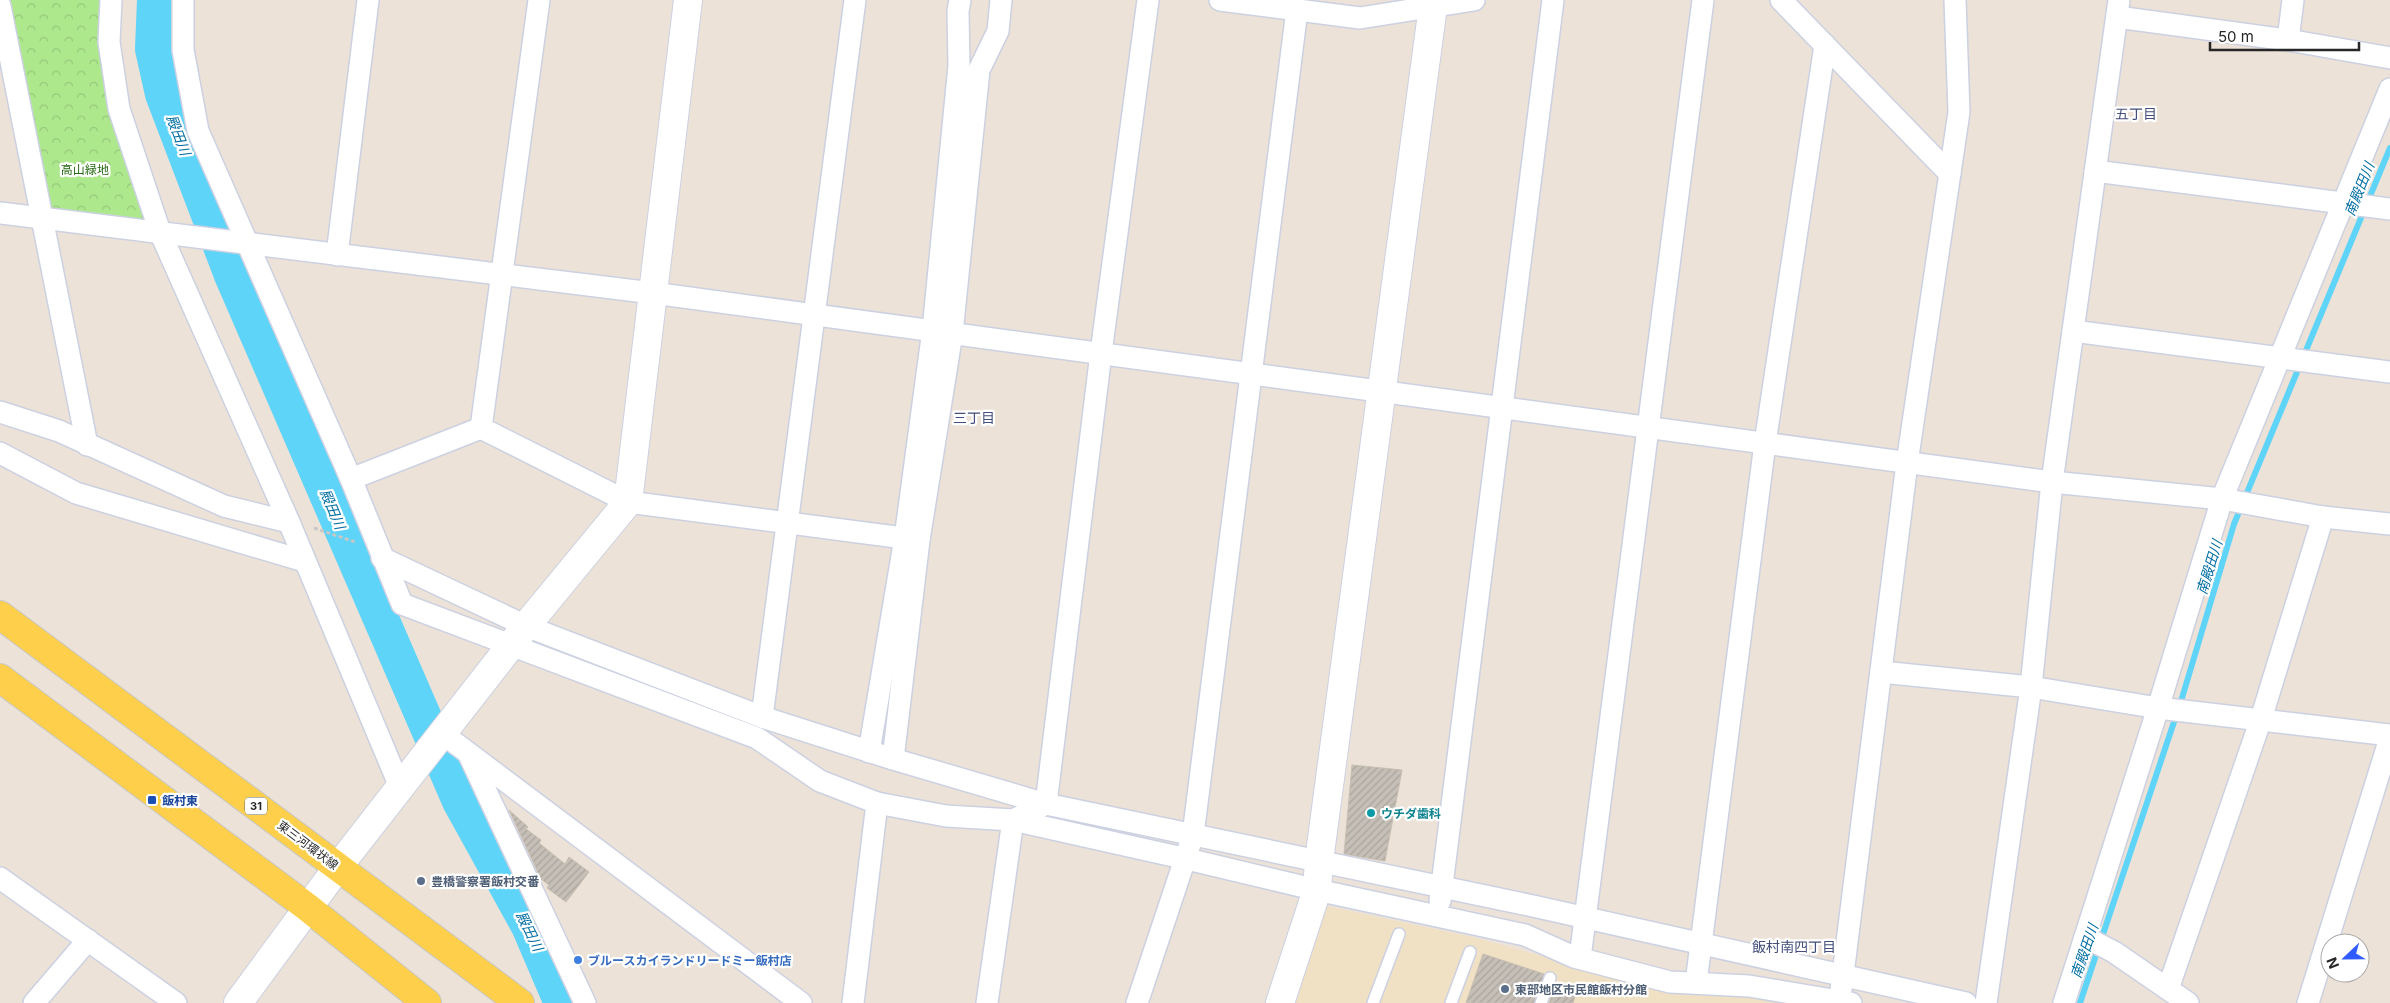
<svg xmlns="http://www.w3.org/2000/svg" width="2390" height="1003" font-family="Inter,'Noto Sans JP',sans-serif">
  <defs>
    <pattern id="park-crowns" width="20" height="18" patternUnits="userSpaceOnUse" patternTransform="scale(1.25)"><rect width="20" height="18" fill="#aee88d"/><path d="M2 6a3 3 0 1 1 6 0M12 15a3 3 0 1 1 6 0" fill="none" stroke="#96c77a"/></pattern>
    <pattern id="building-hatch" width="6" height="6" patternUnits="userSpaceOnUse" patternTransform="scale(1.25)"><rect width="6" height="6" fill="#c6bfb7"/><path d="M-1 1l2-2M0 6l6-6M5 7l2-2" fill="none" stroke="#aaa49d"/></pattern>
  </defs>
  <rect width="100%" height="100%" fill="#ece2d7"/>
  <path fill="#f0e0c4" d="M1326,906L1476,938L1664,990L1737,993L1782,1003H1292Z"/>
  <path fill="url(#park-crowns)" d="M9,0H100L98,41L109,112L148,221L49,209Z"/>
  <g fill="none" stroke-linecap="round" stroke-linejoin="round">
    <path stroke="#5ed4f9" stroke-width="6" d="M2080,1003L2182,698L2234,524L2390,148"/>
    <path stroke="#5ed4f9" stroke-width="36" d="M155,0L153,49L163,94L232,275L460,801L529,926L562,1003"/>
  </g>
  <g fill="url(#building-hatch)" stroke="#c7beb1">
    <path d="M1352,765L1402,770L1385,861L1344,854Z"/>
    <path d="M509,810L528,827L526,829L541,840L539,843L565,864L569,857L589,872L566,902L547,888L549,885L541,879Z"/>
    <path d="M1483,954L1544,974L1534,1003H1466Z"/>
    <path d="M1556,984L1577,989L1573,1003H1549Z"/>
  </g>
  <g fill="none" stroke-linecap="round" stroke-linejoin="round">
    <g stroke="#ccd1e2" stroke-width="14">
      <g id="service">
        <path d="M1373,1003L1399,934"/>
        <path d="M1451,1003L1470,952"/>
        <path d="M1541,1003L1550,978"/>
      </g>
    </g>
    <g stroke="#ccd1e2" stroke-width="24">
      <g id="minor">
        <path d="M111,0L109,42L119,109L160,232L289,522L400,787"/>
        <path d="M183,0V50L198,131L351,479L402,604L757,738L820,781L877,803L946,816L1013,820L1187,859L1317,890L1525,935L1574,957L1670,982L1749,986L1851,1003"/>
        <path d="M1220,0L1360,18L1474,0"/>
        <path d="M1781,0L1950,174"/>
        <path d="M0,6L87,445"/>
        <path d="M2117,17L2288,40L2390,58"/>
        <path d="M2288,40L2293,0"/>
        <path d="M2095,171L2390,209"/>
        <path d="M0,213L653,293L2052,482L2222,499L2323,517L2390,524"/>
        <path d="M337,255L368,0"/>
        <path d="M2073,331L2390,372"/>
        <path d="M0,412L59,431L224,506L289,522"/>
        <path d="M481,428L628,502L919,540"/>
        <path d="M0,453L76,493L304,561"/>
        <path d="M351,479L481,428L539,0"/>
        <path d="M382,558L526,626L762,717L893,759L1046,804L1533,906L1966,1003"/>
        <path d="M1881,672L2031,687L2158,708L2390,735"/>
        <path d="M762,717L855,0"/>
        <path d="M443,734L801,1003"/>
        <path d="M869,752L905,538L933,330L959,66L958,11L960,0"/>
        <path d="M470,757L585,1003"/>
        <path d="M893,759L919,540L952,333L979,70L998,31L1001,0"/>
        <path d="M0,878L176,1003"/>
        <path d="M1440,901L1553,0"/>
        <path d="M2085,937L2114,952L2188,1003"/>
        <path d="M1580,958L1703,0"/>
        <path d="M1696,983L1765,443L1825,45"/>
        <path d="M2168,989L2261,719L2323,517"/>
        <path d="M1841,990L1907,463L1959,112L1955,0"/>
        <path d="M34,1003L88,940"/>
        <path d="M853,1003L877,803"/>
        <path d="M987,1003L1013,820L1046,804L1101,353L1148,0"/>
        <path d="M1137,1003L1193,835L1297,10"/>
        <path d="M1986,1003L2031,687L2052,482L2119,0"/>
        <path d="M2064,1003L2158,708L2222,499L2390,89"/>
        <path d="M2308,1003L2390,738"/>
      </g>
    </g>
    <g stroke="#ccd1e2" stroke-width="30">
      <g id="tertiary">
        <path d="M238,1003L338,867L526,626L628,502L688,0"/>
        <path d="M1280,1003L1317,890L1319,861L1433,6"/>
      </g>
    </g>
    <g stroke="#c7c7c7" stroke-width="30">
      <g id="primary">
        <path d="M0,615L520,1003"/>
        <path d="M0,678L307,907L427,1003"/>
      </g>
    </g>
    <path stroke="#c7c7c7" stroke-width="3" stroke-dasharray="4 2.5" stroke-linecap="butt" d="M314,528L355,542"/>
    <use href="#service" stroke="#fff" stroke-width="11"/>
    <use href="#minor" stroke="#fff" stroke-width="21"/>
    <use href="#tertiary" stroke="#fff" stroke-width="28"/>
    <use href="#primary" stroke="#fdcf4a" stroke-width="28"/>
  </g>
  <rect fill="#1a4fb4" stroke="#fff" stroke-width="2" x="147" y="795" width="10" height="10" rx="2.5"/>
  <circle fill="#0f9aa8" stroke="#fff" stroke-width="2" cx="1371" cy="813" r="5"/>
  <g fill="#5c6f8a" stroke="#fff" stroke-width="2">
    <circle cx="421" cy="881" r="5"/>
    <circle cx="1505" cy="989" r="5"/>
  </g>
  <circle fill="#3f7fe0" stroke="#fff" stroke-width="2" cx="578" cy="960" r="5"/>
  <g text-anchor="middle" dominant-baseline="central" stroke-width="4.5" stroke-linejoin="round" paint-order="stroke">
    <rect fill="#fff" stroke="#686868" stroke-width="1" x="245" y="797.5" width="22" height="17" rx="4"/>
    <g font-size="11" font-weight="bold" fill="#272727">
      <text x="256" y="806">31</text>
    </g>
    <g font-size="12" fill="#266912" stroke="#fff">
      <text x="85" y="169">高山緑地</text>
    </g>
    <g font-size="12" font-weight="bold" fill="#164399" stroke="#fff" text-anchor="start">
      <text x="162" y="800">飯村東</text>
    </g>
    <g font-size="12" font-weight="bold" fill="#0d838f" stroke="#fff" text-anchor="start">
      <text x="1381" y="813">ウチダ歯科</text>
    </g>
    <g font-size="12" fill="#272727" stroke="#fff">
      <text transform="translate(308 845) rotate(37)">東三河環状線</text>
    </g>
    <g font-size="12" font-weight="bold" fill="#4e5e75" stroke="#fff" text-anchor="start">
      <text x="431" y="881">豊橋警察署飯村交番</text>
      <text x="1515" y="989">東部地区市民館飯村分館</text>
    </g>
    <g font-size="12" font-weight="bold" fill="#366cbe" stroke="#fff" text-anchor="start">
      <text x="588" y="960">ブルースカイランドリードミー飯村店</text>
    </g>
    <g font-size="14" fill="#444f7b" stroke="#fff">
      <text x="2136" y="113">五丁目</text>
      <text x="974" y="417">三丁目</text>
      <text x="1794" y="946">飯村南四丁目</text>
    </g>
    <g font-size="14" font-style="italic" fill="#016ea1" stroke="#fff">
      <text transform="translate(179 135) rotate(69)">殿田川</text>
      <text transform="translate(2359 189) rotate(-68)">南殿田川</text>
      <text transform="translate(333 509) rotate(67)">殿田川</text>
      <text transform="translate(2209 567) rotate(-73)">南殿田川</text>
      <text transform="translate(530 931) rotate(64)">殿田川</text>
      <text transform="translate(2084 951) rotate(-71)">南殿田川</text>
    </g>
  </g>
  <g transform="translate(2345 958) rotate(248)"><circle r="24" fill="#ffffff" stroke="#a9a9a9"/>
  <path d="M0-4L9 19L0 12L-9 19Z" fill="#305cff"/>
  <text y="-8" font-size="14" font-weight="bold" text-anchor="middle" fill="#272727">N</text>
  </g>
  <path d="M2210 42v8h149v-8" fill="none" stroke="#272727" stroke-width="2.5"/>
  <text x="2218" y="42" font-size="15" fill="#272727" stroke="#ffffff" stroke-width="4" paint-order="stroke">50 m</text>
</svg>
